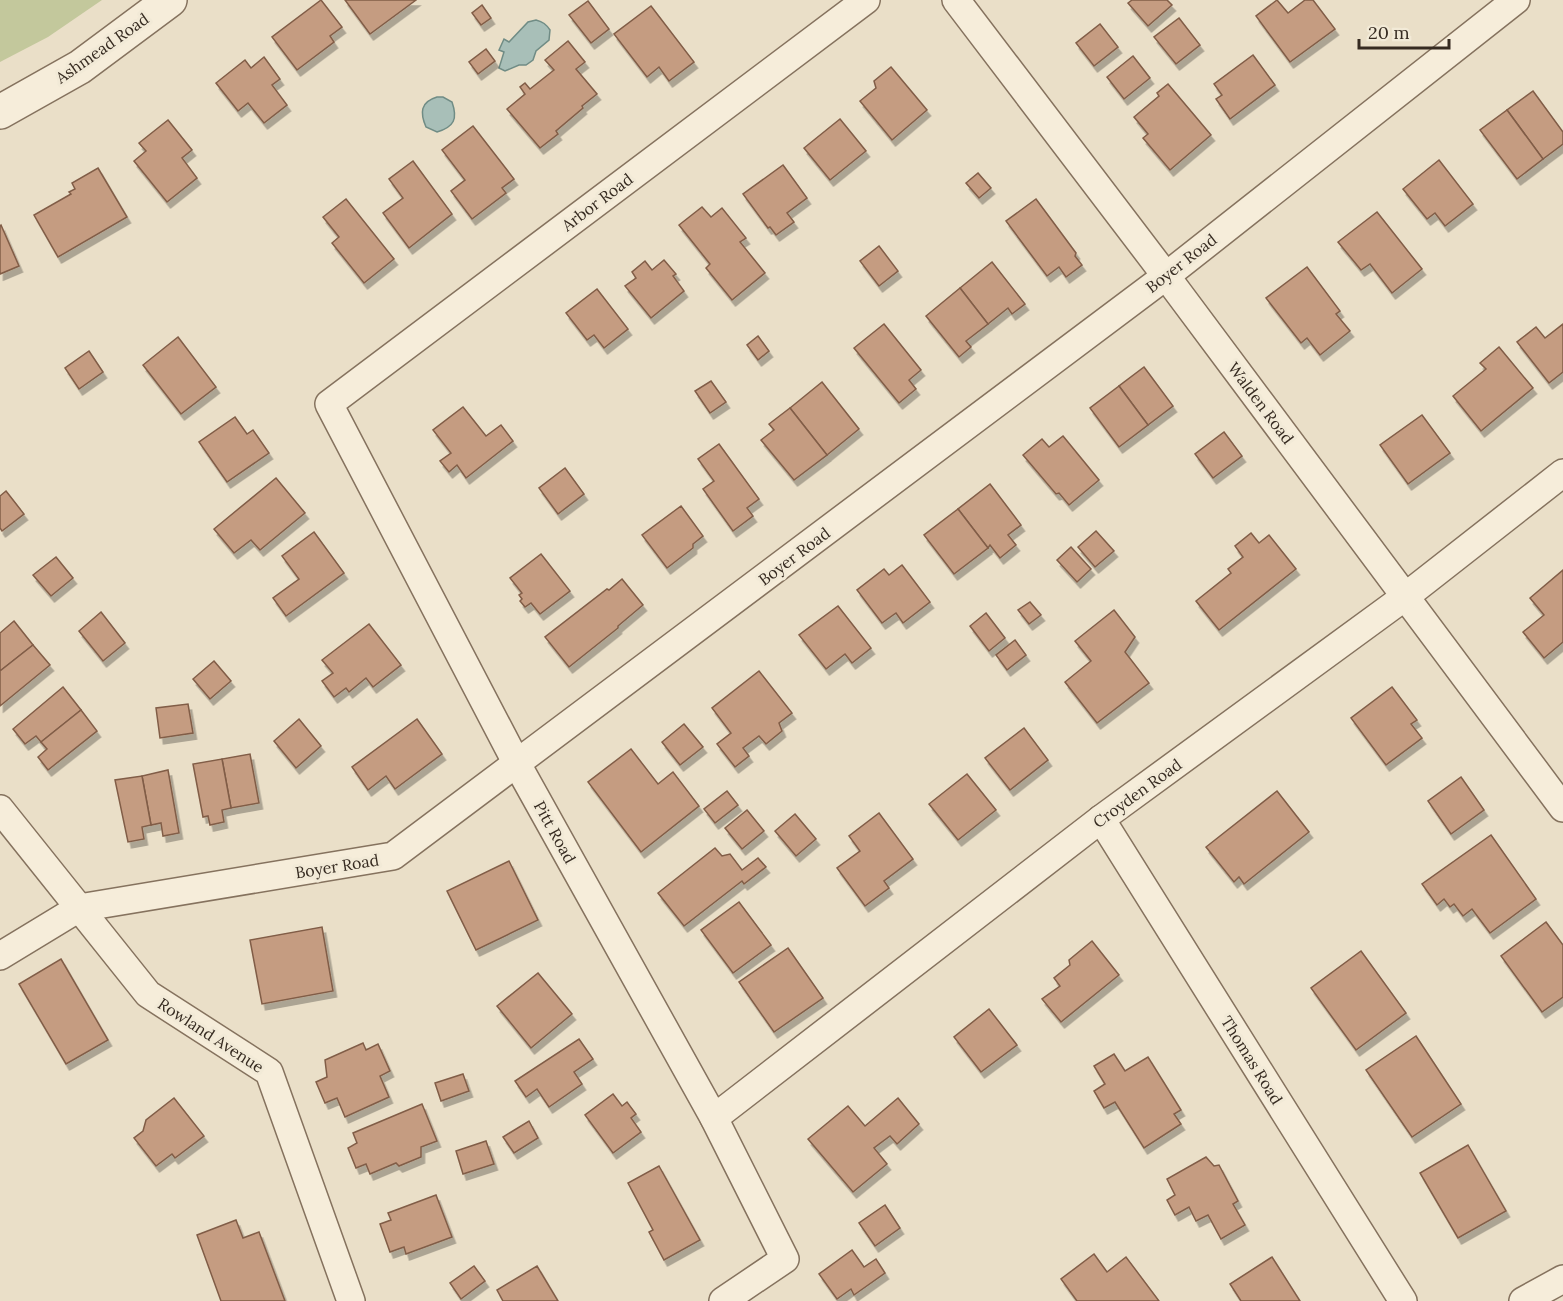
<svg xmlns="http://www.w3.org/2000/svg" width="1563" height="1301" font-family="Lora,serif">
  <defs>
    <filter id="shadow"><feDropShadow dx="3.5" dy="6" stdDeviation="0" flood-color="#0004"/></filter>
  </defs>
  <rect width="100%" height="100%" fill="#eadfc8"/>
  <path fill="#c3c89c" d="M0,0H102L48,37L0,62Z"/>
  <g fill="#a8bfb8" stroke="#708c85" stroke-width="1.5">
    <path d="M536,20C543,22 546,24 550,30L549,40L536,51L533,60L526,65H519L505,71L499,68L504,52L499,50L504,39L509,42L528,22Z"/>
    <path d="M437,97H443L452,102C458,119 454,127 437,132L426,127C420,113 420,102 437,97Z"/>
  </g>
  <g fill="#c59c81" stroke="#815d47" stroke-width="1.5" filter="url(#shadow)">
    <path d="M321,0L342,27L330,36L334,42L297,70L272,37Z"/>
    <path d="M345,0H416L370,34Z"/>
    <path d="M1132,0H1167L1172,5L1148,26L1128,3Z"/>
    <path d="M1277,0L1288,13L1305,0H1313L1335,29L1290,62L1256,16Z"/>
    <path d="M588,1L609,29L591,43L569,15Z"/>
    <path d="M482,5L491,18L481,25L472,13Z"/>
    <path d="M651,6L694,62L669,81L659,67L647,77L614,34Z"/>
    <path d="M1179,18L1200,45L1176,64L1154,37Z"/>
    <path d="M1100,24L1118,47L1094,66L1076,43Z"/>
    <path d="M568,41L585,62L576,69L597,94L582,106L583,108L556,131L558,134L540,148L507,109L525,94L520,87L525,83L530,89L554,70L545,60Z"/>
    <path d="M486,49L495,61L478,74L469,62Z"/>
    <path d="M1253,55L1275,85L1230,119L1216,99L1222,95L1214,84Z"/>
    <path d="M1133,56L1150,78L1124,99L1107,77Z"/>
    <path d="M264,57L280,79L272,85L287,105L264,123L248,103L238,111L216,83L245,60L251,68Z"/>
    <path d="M891,67L927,110L892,140L860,101L876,88L874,81Z"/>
    <path d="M1168,84L1211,135L1170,170L1143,138L1148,134L1134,117L1159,96L1157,93Z"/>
    <path d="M1533,91L1563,132V144L1543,159L1507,110Z"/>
    <path d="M1507,110L1543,159L1517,179L1480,130Z"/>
    <path d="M840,119L866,151L830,180L804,148Z"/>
    <path d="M168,120L192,150L182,158L197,178L167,202L134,161L146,151L139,143Z"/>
    <path d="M473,126L514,179L502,188L506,193L472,219L451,191L465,180L442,150Z"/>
    <path d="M1439,160L1473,204L1445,226L1435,213L1427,219L1403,189Z"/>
    <path d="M413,161L452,214L409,248L383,213L403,198L389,179Z"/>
    <path d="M783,165L807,198L787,213L794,222L776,235L770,227L768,228L743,194Z"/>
    <path d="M98,168L127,217L58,257L34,215L71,194L69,192L75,189L72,183Z"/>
    <path d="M978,173L991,188L979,198L966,183Z"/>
    <path d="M346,199L394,259L364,283L332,243L339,237L323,217Z"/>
    <path d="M1036,199L1076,253L1075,256L1082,265L1066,277L1059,267L1047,276L1006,221Z"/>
    <path d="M702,207L711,217L722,208L746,238L740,242L765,273L732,300L706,268L710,264L679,225Z"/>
    <path d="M1377,212L1422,269L1392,293L1370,264L1361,270L1338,242Z"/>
    <path d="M1,225L19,266L0,274V226Z"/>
    <path d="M879,246L898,271L879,286L860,261Z"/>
    <path d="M664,260L676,274L673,276L684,291L651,318L625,286L636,278L632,272L645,261L652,270Z"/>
    <path d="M992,262L1025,304L1012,314L1008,308L988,324L960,288Z"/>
    <path d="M1307,267L1340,311L1336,314L1350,331L1320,355L1307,338L1301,343L1266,298Z"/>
    <path d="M960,288L988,324L966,341L971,347L959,357L926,316Z"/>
    <path d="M597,289L628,329L604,348L594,335L587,340L566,313Z"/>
    <path d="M884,324L921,370L909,380L916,389L899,403L854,348Z"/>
    <path d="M1563,324V372L1549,383L1517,342L1536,327L1545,338Z"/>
    <path d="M758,336L769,351L758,360L747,345Z"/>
    <path d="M178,337L216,387L181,414L143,365Z"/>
    <path d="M1499,347L1533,388L1481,431L1453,396L1486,369L1480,363Z"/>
    <path d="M89,351L103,372L79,389L65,368Z"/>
    <path d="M1144,367L1173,406L1148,425L1119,386Z"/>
    <path d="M711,381L726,402L710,413L695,391Z"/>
    <path d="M822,382L859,429L827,455L790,408Z"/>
    <path d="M1119,386L1148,425L1119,447L1090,408Z"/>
    <path d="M463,407L486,436L501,425L513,441L466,478L457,465L449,472L440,461L451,453L433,430Z"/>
    <path d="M790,408L827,455L794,480L761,440L774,430L769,424Z"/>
    <path d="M1422,415L1450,453L1408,484L1380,445Z"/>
    <path d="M235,417L247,434L253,430L269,453L227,482L199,442Z"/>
    <path d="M1224,432L1242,456L1213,478L1195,454Z"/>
    <path d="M1063,436L1099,480L1069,505L1059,493L1056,494L1023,455L1042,439L1049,447Z"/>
    <path d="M719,444L759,499L747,508L753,516L733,531L703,489L714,481L698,459Z"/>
    <path d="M565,468L584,494L558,514L539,488Z"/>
    <path d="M276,478L305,513L260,550L251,540L234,553L214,529Z"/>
    <path d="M990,484L1021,525L1008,535L1016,545L1000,558L990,545L988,548L958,509Z"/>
    <path d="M6,491L24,514L2,531L0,528V496Z"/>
    <path d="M681,506L703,536L693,544V548L667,568L642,535Z"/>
    <path d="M958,509L988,548L954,574L924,535Z"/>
    <path d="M1096,531L1114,551L1095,567L1078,547Z"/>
    <path d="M314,532L344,573L286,616L273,598L299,579L282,556Z"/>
    <path d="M1251,533L1259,543L1269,535L1296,569L1219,630L1196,601L1231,573L1228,569L1243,557L1235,546Z"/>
    <path d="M1071,547L1091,569L1077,582L1057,560Z"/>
    <path d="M541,554L570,591L540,614L531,603L525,607L520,601L522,599L519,595L522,593L510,578Z"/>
    <path d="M56,557L73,578L51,596L33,575Z"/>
    <path d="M902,565L930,602L903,623L896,613L882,623L857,590L884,569L889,575Z"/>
    <path d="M1563,570V642L1544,658L1523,632L1544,615L1530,598Z"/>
    <path d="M622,579L643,605L618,626V628L569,667L545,637L607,589L609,590Z"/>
    <path d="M1030,602L1041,615L1029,624L1018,610Z"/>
    <path d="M838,606L871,648L852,663L845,654L826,669L799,635Z"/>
    <path d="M1114,610L1135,637L1125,652L1149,683L1097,723L1065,682L1091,661L1075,641Z"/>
    <path d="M101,612L125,643L103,661L79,631Z"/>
    <path d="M986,613L1005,638L989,651L970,626Z"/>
    <path d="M14,621L33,645L0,671V633Z"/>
    <path d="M369,624L401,665L373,687L366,678L349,692L346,688L334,697L322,681L333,673L322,660Z"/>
    <path d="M1015,640L1026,655L1007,670L996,655Z"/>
    <path d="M33,645L50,665L0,706V671Z"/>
    <path d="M214,661L231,681L210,699L193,679Z"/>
    <path d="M759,671L792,713L779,723L782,731L766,744L759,736L743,748L749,756L735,767L717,744L731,733L712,708Z"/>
    <path d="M63,687L81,710L41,742L36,736L25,744L13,729Z"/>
    <path d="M1392,687L1417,720L1411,724L1422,738L1386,765L1351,718Z"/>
    <path d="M188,704L193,733L160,738L156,708Z"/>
    <path d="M81,710L97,731L48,770L38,757L47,749L41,742Z"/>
    <path d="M299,719L321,746L296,768L274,741Z"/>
    <path d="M417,719L442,754L395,789L386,776L368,790L352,767Z"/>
    <path d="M684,724L703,747L680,765L662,742Z"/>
    <path d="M1024,728L1048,760L1010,790L985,758Z"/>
    <path d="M631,749L658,784L673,772L699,806L641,852L588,782Z"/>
    <path d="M250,754L259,803L231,808L222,759Z"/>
    <path d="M222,759L231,808L222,810L224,822L210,825L208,816L203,817L193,764Z"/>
    <path d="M168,770L179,833L163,836L161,823L151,825L142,776Z"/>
    <path d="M967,774L996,810L958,840L929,804Z"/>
    <path d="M142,776L151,825L142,827L144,839L128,842L115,780Z"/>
    <path d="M1461,777L1484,810L1451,834L1428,801Z"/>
    <path d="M727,791L738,805L715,823L704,809Z"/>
    <path d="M1277,791L1309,832L1244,884L1239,877L1234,882L1206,847Z"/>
    <path d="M747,810L764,831L742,849L725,828Z"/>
    <path d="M879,813L913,859L884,881L889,888L865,906L837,868L860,851L849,836Z"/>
    <path d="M795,814L816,839L796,856L775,831Z"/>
    <path d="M1491,835L1536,899L1490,933L1472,909L1463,916L1454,904L1450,907L1444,899L1437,905L1422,884Z"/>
    <path d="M715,848L722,856L730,854L742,870L758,858L766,867L744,884L742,881L684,926L658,893Z"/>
    <path d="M509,861L538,920L476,950L447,891Z"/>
    <path d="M739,902L771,945L733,973L701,930Z"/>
    <path d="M1546,922L1563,945V997L1542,1012L1501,956Z"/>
    <path d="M322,927L333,991L262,1004L250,940Z"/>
    <path d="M1092,941L1119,975L1061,1022L1042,999L1060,986L1054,978L1070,965L1069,960Z"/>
    <path d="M788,948L823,998L774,1032L739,982Z"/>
    <path d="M1361,951L1406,1013L1356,1050L1311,988Z"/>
    <path d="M61,959L108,1040L66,1064L19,984Z"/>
    <path d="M538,973L572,1014L531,1048L497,1006Z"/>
    <path d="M989,1009L1017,1045L981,1072L954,1037Z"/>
    <path d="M1416,1036L1461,1104L1412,1137L1366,1070Z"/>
    <path d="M579,1039L593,1059L574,1072L582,1084L549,1107L537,1089L526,1097L515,1081Z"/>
    <path d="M363,1043L366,1050L378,1044L390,1071L380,1076L389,1097L345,1117L337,1098L325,1103L316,1082L327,1077L325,1060Z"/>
    <path d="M1114,1054L1125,1071L1148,1057L1181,1110L1174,1114L1181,1124L1144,1148L1115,1102L1104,1108L1094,1091L1105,1084L1094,1066Z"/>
    <path d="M463,1074L469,1091L441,1101L435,1083Z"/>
    <path d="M613,1094L622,1106L627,1102L636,1114L631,1118L641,1132L613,1153L585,1115Z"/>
    <path d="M174,1098L204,1136L175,1158L172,1154L156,1166L134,1138L143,1131L146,1120Z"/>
    <path d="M898,1098L919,1124L897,1144L890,1136L874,1148L887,1164L853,1192L808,1139L848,1106L865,1126Z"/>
    <path d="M422,1104L437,1141L421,1147V1157L399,1166L396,1163L370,1174L366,1164L356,1168L348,1148L357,1143L353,1133Z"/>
    <path d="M529,1121L538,1138L514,1153L503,1137Z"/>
    <path d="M486,1141L494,1164L463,1174L456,1151Z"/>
    <path d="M1468,1145L1506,1211L1458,1238L1420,1173Z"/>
    <path d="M1206,1157L1214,1166L1219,1165L1238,1201L1233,1204L1245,1225L1221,1239L1208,1215L1196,1221L1189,1207L1175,1215L1167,1200L1175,1195L1167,1179Z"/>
    <path d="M659,1166L700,1240L664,1260L649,1232L653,1230L628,1183Z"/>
    <path d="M436,1195L452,1237L406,1254L404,1247L390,1252L380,1224L391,1220L388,1213Z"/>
    <path d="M885,1205L900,1228L875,1246L859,1223Z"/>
    <path d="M236,1220L243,1238L259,1232L285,1301H221L197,1235Z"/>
    <path d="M852,1250L864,1267L876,1259L885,1273L854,1295L851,1289L837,1299L819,1274Z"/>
    <path d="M1094,1254L1107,1272L1126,1257L1159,1301H1077L1061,1279Z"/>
    <path d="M1272,1257L1300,1301H1241L1230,1284Z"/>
    <path d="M474,1266L485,1281L461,1299L450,1283Z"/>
    <path d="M537,1266L558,1301H503L497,1290Z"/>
  </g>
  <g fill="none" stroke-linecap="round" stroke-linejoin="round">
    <g stroke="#85725e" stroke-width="30">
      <g id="minor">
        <path d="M956,0L1166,276L1563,808"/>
        <path d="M0,809L148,994L269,1072L351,1301"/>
        <path d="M1101,819L1403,1301"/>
        <path d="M0,956L79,908L393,856L1166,276L1516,0"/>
        <path d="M714,1118L1101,819L1406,596L1563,473"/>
        <path d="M723,1301L785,1259L714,1118L517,764L329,404L866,0"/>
        <path d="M1523,1301L1563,1279"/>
      </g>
    </g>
    <g stroke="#85725e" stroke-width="36">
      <path id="tertiary" d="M0,112L80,67L170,0"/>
    </g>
    <use href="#minor" stroke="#f6edda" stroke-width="27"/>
    <use href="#tertiary" stroke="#f6edda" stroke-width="33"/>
  </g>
  <g text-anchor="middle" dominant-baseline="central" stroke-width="6" stroke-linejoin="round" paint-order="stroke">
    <g font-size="16" fill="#362b21" stroke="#f2ead7">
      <text transform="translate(102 48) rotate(-35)">Ashmead Road</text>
      <text transform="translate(597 202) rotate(-37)">Arbor Road</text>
      <text transform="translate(1181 263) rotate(-38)">Boyer Road</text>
      <text transform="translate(1261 403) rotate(53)">Walden Road</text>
      <text transform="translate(794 556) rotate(-37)">Boyer Road</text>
      <text transform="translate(1137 793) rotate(-36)">Croyden Road</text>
      <text transform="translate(555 832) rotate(61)">Pitt Road</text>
      <text transform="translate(337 866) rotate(-9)">Boyer Road</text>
      <text transform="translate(211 1035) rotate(33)">Rowland Avenue</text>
      <text transform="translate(1252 1060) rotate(58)">Thomas Road</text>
    </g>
  </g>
  <path d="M1359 39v9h90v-9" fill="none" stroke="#362b21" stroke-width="3"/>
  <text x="1368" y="39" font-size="18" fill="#362b21" stroke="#f2ead7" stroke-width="4.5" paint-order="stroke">20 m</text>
</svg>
